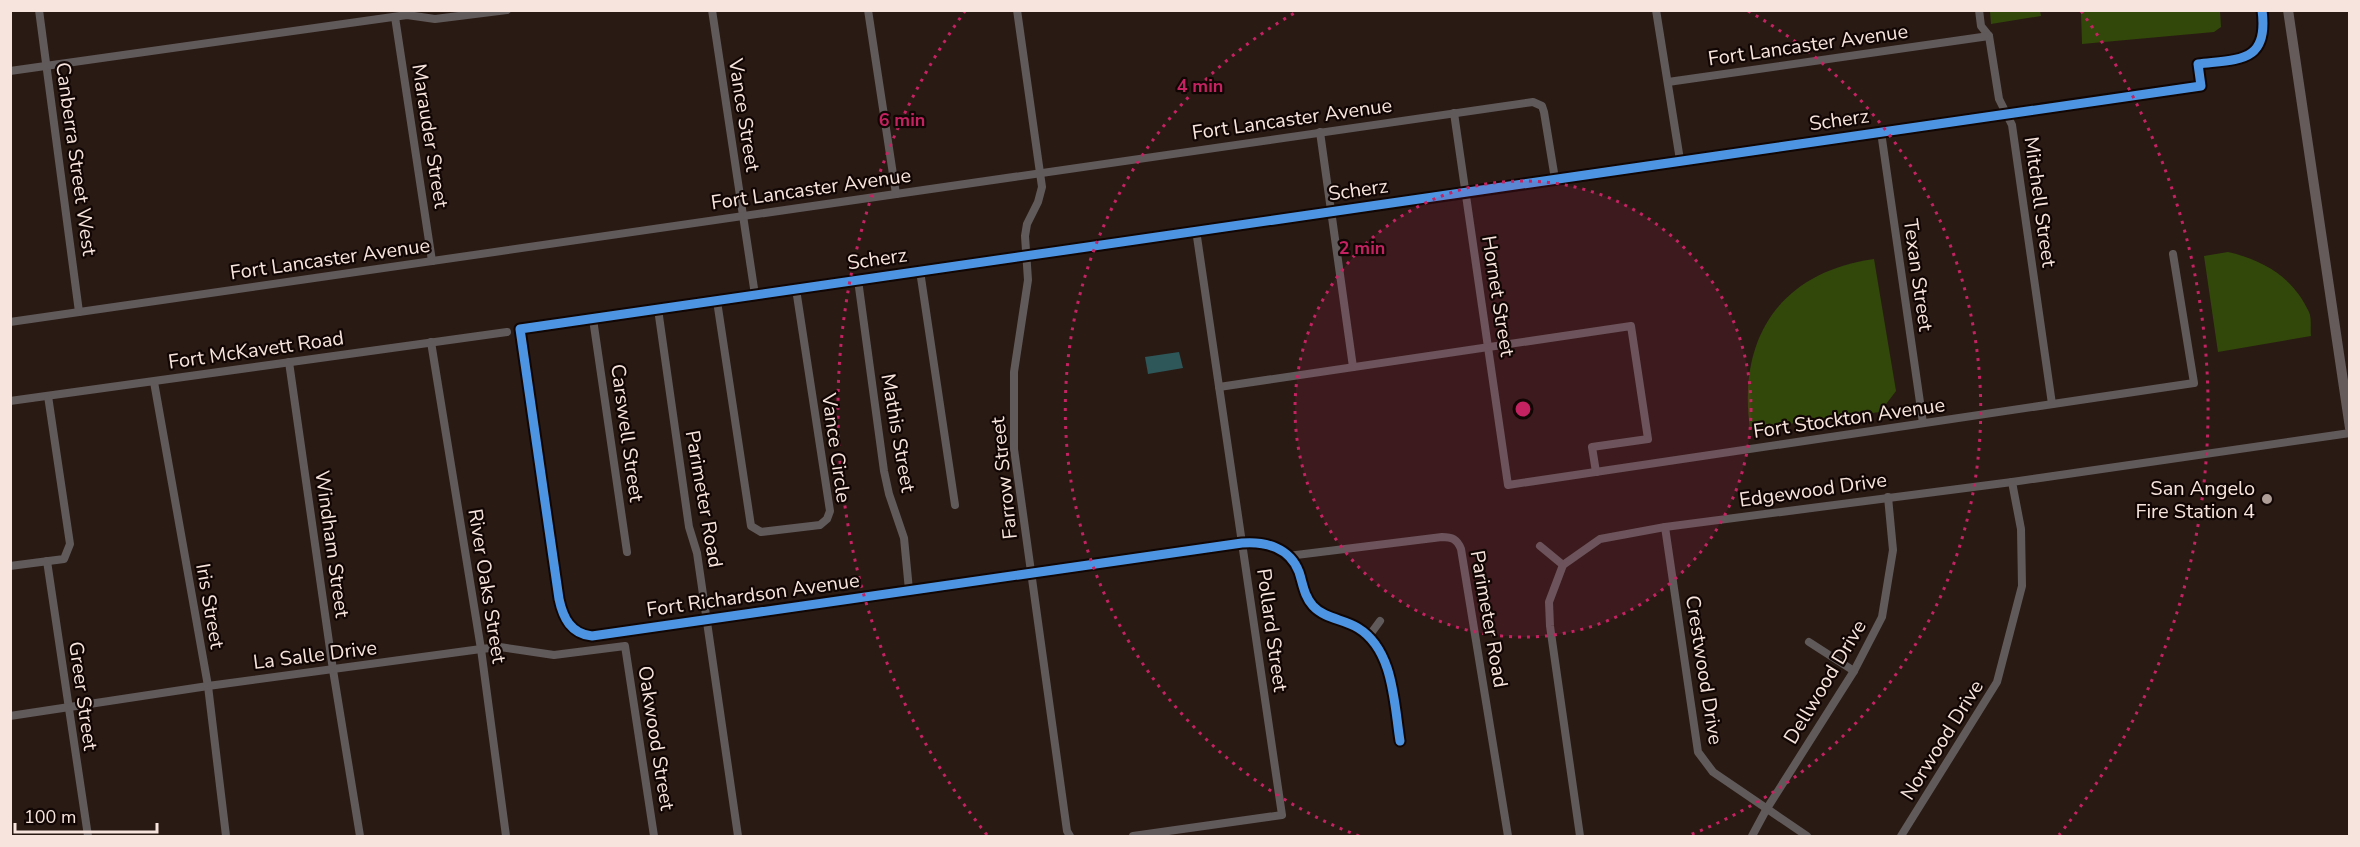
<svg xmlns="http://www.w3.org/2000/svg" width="2360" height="847" font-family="'Nunito Sans',sans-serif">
  <rect width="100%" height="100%" fill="#291a14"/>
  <g fill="#32480a">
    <path d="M1990,11H2040L2041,16L1991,24Z"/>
    <path d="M2081,11H2220L2221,27L2214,32L2082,44Z"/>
    <path d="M2228,252C2263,260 2293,277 2309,312C2312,319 2310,329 2311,336L2218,352L2204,256Z"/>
    <path d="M1874,259L1896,391L1880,412L1750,429C1737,337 1781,272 1874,259Z"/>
  </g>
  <path fill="#2e5759" d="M1179,352L1183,368L1148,374L1145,357Z"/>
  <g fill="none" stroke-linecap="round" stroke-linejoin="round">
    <g stroke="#615a5a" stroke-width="8">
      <path d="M39,10L79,312"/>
      <path d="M712,10L755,295"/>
      <path d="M868,10L896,194"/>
      <path d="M1017,10L1042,187L1038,202L1027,224L1025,236L1028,280L1014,372V449L1067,831L1070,836"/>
      <path d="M1656,10L1680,160"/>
      <path d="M1979,10L1981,26L1989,36L1999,99L2012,125L2052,404"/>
      <path d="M395,17L432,261"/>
      <path d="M10,71L407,15L435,19L507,10"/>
      <path d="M1668,82L1989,36"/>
      <path d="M1454,113L1508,485L2194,383L2173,254"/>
      <path d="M1320,132L1353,367"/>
      <path d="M1881,132L1923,423"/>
      <path d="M920,271L955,505"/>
      <path d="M858,280L884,471L889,494L904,538L909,590"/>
      <path d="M717,301L751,526L761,532L820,525L827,519L830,511L796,289"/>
      <path d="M658,309L689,527L697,553L738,836"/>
      <path d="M593,319L627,552"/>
      <path d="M10,322L1533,102L1542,106L1544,112L1555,179"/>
      <path d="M431,342L481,649L506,836"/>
      <path d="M289,362L333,670L360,836"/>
      <path d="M154,382L208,686L226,836"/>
      <path d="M1219,387L1631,326L1648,439L1592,447L1596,472"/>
      <path d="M10,401L507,332"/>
      <path d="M1665,527L1698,752L1713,772L1807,836"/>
      <path d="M1540,546L1563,565"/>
      <path d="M1288,556L1442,537C1452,537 1457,539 1461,549L1508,836"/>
      <path d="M47,561L88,836"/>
      <path d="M10,566L64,559L70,544L48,396"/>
      <path d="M1369,636L1380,621"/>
      <path d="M1809,642L1854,671"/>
      <path d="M10,716L208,686L481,649L500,647L554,655L625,646L654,836"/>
      <path d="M1400,741C1394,704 1394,650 1358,628C1344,619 1325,619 1313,606C1304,596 1303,584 1299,572C1290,548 1266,541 1242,543L592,636C571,634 563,618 559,599L520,329L2201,86L2198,64C2239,59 2269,63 2262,10"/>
      <path d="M1133,836L1282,815L1196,230"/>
      <path d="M1580,836L1550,626L1549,602L1563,565L1600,539L1665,527L2012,482L2350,433"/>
      <path d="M1752,836L1766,810L1854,671L1882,617L1893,550L1888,497"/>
      <path d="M1901,836L1997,682L2022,586L2021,529L2012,482"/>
    </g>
    <path stroke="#655b5b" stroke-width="10" d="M2288,10L2350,428"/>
    <g stroke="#110603" stroke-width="13">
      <path id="cycleway" d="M1400,741C1394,704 1394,650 1358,628C1344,619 1325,619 1313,606C1304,596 1303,584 1299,572C1290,548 1266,541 1242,543L592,636C571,634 563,618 559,599L520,329L2201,86L2198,64C2239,59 2269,63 2262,10"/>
    </g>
    <use href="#cycleway" stroke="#4d94e3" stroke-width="9"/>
  </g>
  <circle cx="1523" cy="409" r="228" fill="#c52262" fill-opacity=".12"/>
  <g fill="none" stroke="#c52262" stroke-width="3" stroke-dasharray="3 6">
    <circle cx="1523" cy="409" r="228"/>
    <path d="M1359 836A457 457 0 0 1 1298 11M1748 11A457 457 0 0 1 1687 836"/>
    <path d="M987 835A685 685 0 0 1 965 11M2081 11A685 685 0 0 1 2059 835"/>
  </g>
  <circle fill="#af9d97" stroke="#110603" stroke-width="2" cx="2267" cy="499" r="6"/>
  <g text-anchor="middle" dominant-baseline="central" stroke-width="4.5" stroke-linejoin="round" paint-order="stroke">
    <g font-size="20" fill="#f7e4dd" stroke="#110603">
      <text transform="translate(1808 45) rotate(-8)">Fort Lancaster Avenue</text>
      <text transform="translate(744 115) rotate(81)">Vance Street</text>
      <text transform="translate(1292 119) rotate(-8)">Fort Lancaster Avenue</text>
      <text transform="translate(1839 120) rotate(-8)">Scherz</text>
      <text transform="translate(430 136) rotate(81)">Marauder Street</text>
      <text transform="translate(76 159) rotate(82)">Canberra Street West</text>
      <text transform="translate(811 189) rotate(-8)">Fort Lancaster Avenue</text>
      <text transform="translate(1358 190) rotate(-8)">Scherz</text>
      <text transform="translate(2040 202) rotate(82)">Mitchell Street</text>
      <text transform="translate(330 259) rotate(-8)">Fort Lancaster Avenue</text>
      <text transform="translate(877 259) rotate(-8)">Scherz</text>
      <text transform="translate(1918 275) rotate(82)">Texan Street</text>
      <text transform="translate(1498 296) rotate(81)">Hornet Street</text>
      <text transform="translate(256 350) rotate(-8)">Fort McKavett Road</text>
      <text transform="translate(1849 418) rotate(-8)">Fort Stockton Avenue</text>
      <text transform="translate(627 433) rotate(82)">Carswell Street</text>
      <text transform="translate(898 433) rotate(80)">Mathis Street</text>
      <text transform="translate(836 448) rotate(82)">Vance Circle</text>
      <text transform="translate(1004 478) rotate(-96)">Farrow Street</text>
      <text transform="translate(1813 490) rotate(-8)">Edgewood Drive</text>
      <text transform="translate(704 499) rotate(80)">Parimeter Road</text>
      <text transform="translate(332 544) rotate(82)">Windham Street</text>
      <text transform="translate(487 586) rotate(81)">River Oaks Street</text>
      <text transform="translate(753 595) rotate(-8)">Fort Richardson Avenue</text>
      <text transform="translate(210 606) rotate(80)">Iris Street</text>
      <text transform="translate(1489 619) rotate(80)">Parimeter Road</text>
      <text transform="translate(1272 630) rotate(82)">Pollard Street</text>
      <text transform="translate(315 655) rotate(-7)">La Salle Drive</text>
      <text transform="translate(1704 670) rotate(81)">Crestwood Drive</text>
      <text transform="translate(1825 682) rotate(-59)">Dellwood Drive</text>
      <text transform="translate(83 696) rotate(82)">Greer Street</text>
      <text transform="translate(656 738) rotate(81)">Oakwood Street</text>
      <text transform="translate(1942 740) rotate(-58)">Norwood Drive</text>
    </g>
    <g font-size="20" fill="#f7e4dd" stroke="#110603" text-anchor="end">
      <text x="2255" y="488">San Angelo<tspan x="2255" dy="23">Fire Station 4</tspan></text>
    </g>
  </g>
  <circle cx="1523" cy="409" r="9" fill="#c52262" stroke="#110603" stroke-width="3"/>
  <g font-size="18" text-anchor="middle" font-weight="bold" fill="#c52262" stroke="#110603" stroke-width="4.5" stroke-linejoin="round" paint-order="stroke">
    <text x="1200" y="92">4 min</text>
    <text x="902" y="126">6 min</text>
    <text x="1362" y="254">2 min</text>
  </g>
  <rect width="2360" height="847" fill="none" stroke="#f7e4dd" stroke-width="24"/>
  <path d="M15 823v9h142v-9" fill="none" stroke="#f7e4dd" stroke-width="3"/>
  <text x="24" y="823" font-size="18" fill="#f7e4dd" stroke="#110603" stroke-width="4.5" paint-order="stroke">100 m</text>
</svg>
